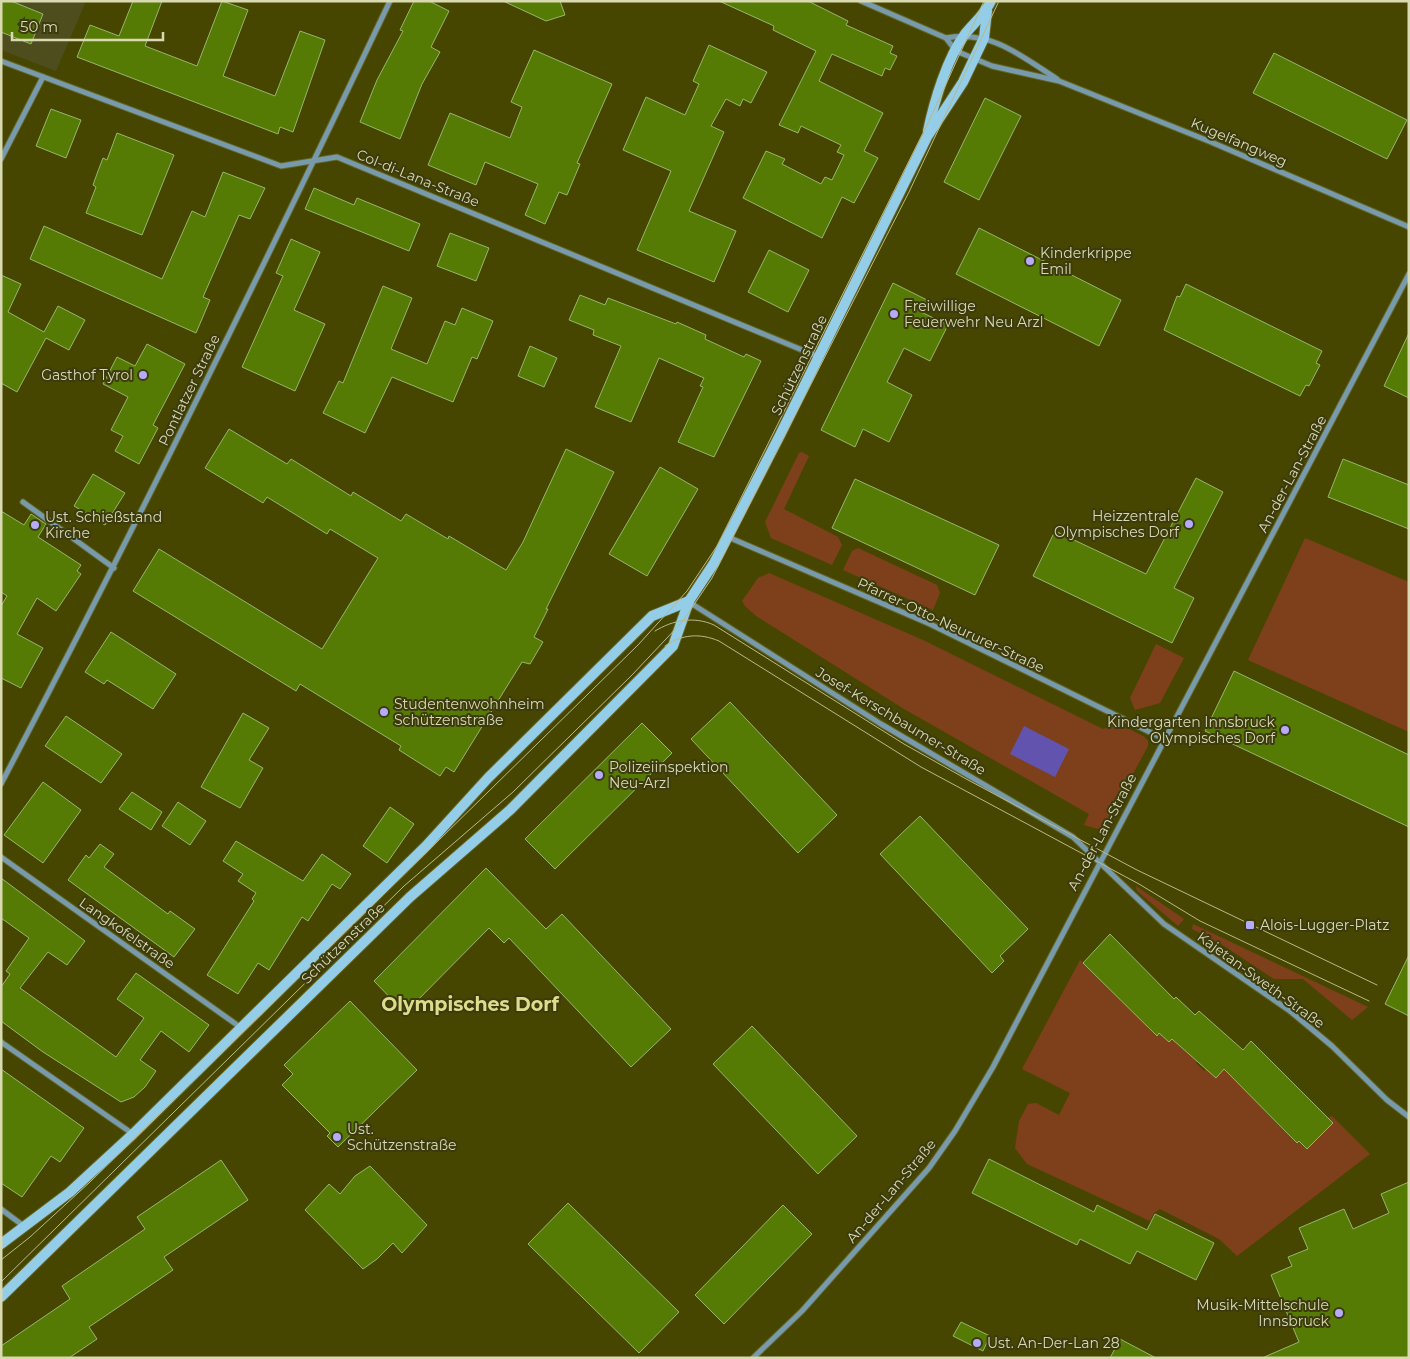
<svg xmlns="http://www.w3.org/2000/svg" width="1410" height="1359" font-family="Montserrat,sans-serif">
  <rect width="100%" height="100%" fill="#474600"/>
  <path fill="#4e4d1d" d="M1,1H86L56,71L1,50Z"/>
  <g fill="#7e401b">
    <path d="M802,452L809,456L784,509L838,537L842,545L832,565L771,538L765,522L799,453Z"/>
    <path d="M1305,538L1409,582V732L1248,660Z"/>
    <path d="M858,548L937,585L940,593L933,610L843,570L852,551Z"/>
    <path d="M769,573L923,640L1103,729L1111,726L1110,719L1145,737L1148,741V746L1105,826L1098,829L1084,825L1089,814L904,709L756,616L745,606L742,601L758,578Z"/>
    <path d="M1156,644L1184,658L1160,703L1135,710L1130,698Z"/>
    <path d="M1136,886L1184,919L1178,926L1137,891Z"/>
    <path d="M1193,924L1368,1007L1352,1020L1303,979H1274L1221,944L1192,929Z"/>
    <path d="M1080,960L1150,1023L1147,1027L1156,1036L1159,1033L1169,1042L1172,1039L1199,1059L1196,1063L1204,1071L1206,1069L1216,1077L1224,1069L1266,1107L1264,1110L1296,1143L1299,1141L1307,1149L1332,1124L1327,1118L1332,1116L1370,1154L1237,1256L1219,1239L1160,1209L1154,1213L1150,1221L1027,1164L1015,1148L1019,1121L1028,1104L1036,1103L1059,1115L1070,1093L1022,1069Z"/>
  </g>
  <path fill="#6254ae" d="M1024,726L1069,749L1055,777L1010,754Z"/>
  <g fill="#567b05" stroke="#96b66e">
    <path d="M1,1H11L43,14L31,44L1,32Z"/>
    <path d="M133,1H162L145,46L197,66L222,1L248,10L223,76L275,96L300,31L325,40L293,132L280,127L278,134L77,57L90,25L119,36Z"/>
    <path d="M414,1H429L449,11L431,47L440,52L422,84L400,139L360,122L377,80L403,31L400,30Z"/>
    <path d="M503,1H560L565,15L546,21Z"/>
    <path d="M719,1H808L848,21L846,25L893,46L890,53L897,56L890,70L885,68L882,76L832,54L819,81L883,113L864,151L878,158L854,203L842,197L822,238L743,198L766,151L785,159L782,164L821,184L825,177L832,180L844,155L837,152L841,145L801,126L798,133L779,125L816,51L773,30L774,26Z"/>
    <path d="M709,45L767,72L751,103L743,99L740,106L726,99L711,126L724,132L689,211L736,231L714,282L637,250L671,171L623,150L646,97L685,115L699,84L693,81Z"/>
    <path d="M534,50L612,84L577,163L580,164L567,195L559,192L545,224L525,215L538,184L485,162L476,185L428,165L450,113L510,138L522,107L511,102Z"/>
    <path d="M1274,53L1407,120L1387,159L1253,93Z"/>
    <path d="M985,98L1021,116L979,200L944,182Z"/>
    <path d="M51,109L81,120L66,158L36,146Z"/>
    <path d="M117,133L174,155L142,235L86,213L96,187L93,185L98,171L103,158L107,160Z"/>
    <path d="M223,172L265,188L250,219L239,215L203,297L210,300L196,333L30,259L44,226L162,279L192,211L205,217Z"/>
    <path d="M314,188L354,205L357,198L420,224L409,251L305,209Z"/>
    <path d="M979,228L1121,300L1099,346L956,274Z"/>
    <path d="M450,233L489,248L476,281L437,266Z"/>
    <path d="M291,239L320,252L294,310L325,324L295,391L242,367L283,276L276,273Z"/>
    <path d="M769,250L809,270L788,312L748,292Z"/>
    <path d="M1,275L21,284L8,312L44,332L58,306L85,320L69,350L46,338L17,392L1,383Z"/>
    <path d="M893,283L927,300L921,312L948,325L930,361L904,348L887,382L912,395L889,442L863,429L855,447L821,430Z"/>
    <path d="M1186,284L1322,351L1316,363L1320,365L1309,386L1306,385L1300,396L1164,330L1177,296L1180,297Z"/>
    <path d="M383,286L412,298L391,349L427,364L445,321L455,325L462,308L493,321L477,359L472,357L453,402L392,377L365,433L323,413L339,381L343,383Z"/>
    <path d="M580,295L605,305L608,298L676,324L677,322L706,335L705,339L744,357L746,354L761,361L714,457L678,442L703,387L700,386L704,378L659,358L631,422L595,407L621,346L593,335L594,330L569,320Z"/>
    <path d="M1409,333V398L1384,386Z"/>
    <path d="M147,344L185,364L153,425L158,428L139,464L115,451L123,436L111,430L128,397L103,384L117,357L135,366Z"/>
    <path d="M530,346L557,358L544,387L518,376Z"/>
    <path d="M229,429L287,464L291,459L351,496L353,492L401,521L406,514L448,539L449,536L506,570L523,542L566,449L614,472L546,609H548L534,637L543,642L530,664L522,662L454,772L446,767L440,776L399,750L401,746L300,684L296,691L133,591L159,549L322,649L378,558L330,529L327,534L267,497L263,503L205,468Z"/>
    <path d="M1343,459L1409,485V529L1328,497Z"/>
    <path d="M660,467L698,489L647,576L609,554Z"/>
    <path d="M93,474L125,493L105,525L74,506Z"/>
    <path d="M1196,478L1223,492L1174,588L1194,598L1172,643L1033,576L1055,531L1146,574Z"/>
    <path d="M855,479L999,545L975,595L832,528Z"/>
    <path d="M1,511L24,525L31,514L46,524L38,537L81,565L77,571L81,574L56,611L37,598L17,634L43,648L21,688L1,678V606L7,596L1,592Z"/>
    <path d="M111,632L176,674L153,709L107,680L104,684L85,672Z"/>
    <path d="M1234,671L1409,755V827L1205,731Z"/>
    <path d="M730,702L837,815L798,853L691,739Z"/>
    <path d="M243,713L269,728L249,760L263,768L240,808L201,787Z"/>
    <path d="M66,716L122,754L101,783L45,746Z"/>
    <path d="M642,723L672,753L555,869L525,839Z"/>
    <path d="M43,782L81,810L43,863L4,835Z"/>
    <path d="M132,792L162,812L151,830L119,809Z"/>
    <path d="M178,802L206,821L190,845L162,826Z"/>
    <path d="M390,807L414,824L387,863L363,846Z"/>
    <path d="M920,816L1028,929L1000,956L1004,961L992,973L880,854Z"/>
    <path d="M236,841L303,881L322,854L351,874L340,889L332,884L308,921L302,917L269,970L258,963L238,994L207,975L254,901L252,899L256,893L238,881L243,874L223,861Z"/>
    <path d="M100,844L114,854L104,867L168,914L170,911L195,929L174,957L68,880L86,855L89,858Z"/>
    <path d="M486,868L546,929L562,914L671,1029L631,1067L509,938L504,943L489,928L405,1013L374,981Z"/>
    <path d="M1,878L85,941L67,965L48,952L20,988L116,1057L144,1018L117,999L136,973L209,1025L189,1052L161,1031L140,1060L156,1071L145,1087L134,1097L121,1102L43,1052L1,1021V987L10,974L6,971L29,938L1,918Z"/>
    <path d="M1110,934L1174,999L1176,997L1195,1015L1199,1011L1243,1050L1251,1041L1333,1123L1307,1149L1299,1141L1297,1143L1224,1069L1216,1078L1172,1039L1169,1042L1159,1033L1157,1036L1083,963Z"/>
    <path d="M1409,955V1016L1385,1004Z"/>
    <path d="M350,1001L417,1070L338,1147L327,1136L330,1133L282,1085L293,1074L284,1065Z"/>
    <path d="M752,1026L857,1136L818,1174L713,1064Z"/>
    <path d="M1,1069L84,1128L60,1162L51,1156L22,1197L1,1183Z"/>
    <path d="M989,1159L1094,1212L1097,1205L1147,1230L1155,1214L1214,1243L1196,1280L1137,1251L1130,1264L1080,1239L1077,1245L972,1193Z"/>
    <path d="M221,1160L248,1200L164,1257L173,1270L89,1327L97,1339L69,1358H1V1346L70,1299L62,1286L145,1229L137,1217Z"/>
    <path d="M370,1166L427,1225L402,1253L393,1243L377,1259L363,1269L305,1210L329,1184L340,1194L355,1176Z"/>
    <path d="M1409,1182V1358H1262L1299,1342L1271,1275L1292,1266L1288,1257L1308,1249L1299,1228L1344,1209L1353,1229L1389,1213L1381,1194Z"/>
    <path d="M568,1203L679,1312L639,1353L528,1244Z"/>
    <path d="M783,1205L812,1234L724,1324L695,1295Z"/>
    <path d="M961,1322L990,1336L983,1351L953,1336Z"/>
    <path d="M1120,1339L1156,1358H1110Z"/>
  </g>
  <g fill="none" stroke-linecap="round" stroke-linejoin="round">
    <g stroke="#646324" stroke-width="7">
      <g id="street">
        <path d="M861,1L946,38L956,51L992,66L1059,81L1211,142L1409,227"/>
        <path d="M946,38C992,30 1021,56 1057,79"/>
        <path d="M1,61L281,166L337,157L819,357"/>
        <path d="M1,159L43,77"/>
        <path d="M23,502L114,568"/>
        <path d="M728,537L930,624L1164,739"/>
        <path d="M689,602L881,724L1073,837L1164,924L1290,1011L1332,1046L1387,1100L1409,1117"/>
        <path d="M1,784C136,526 265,265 390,1"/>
        <path d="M1,857L240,1027"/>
        <path d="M1,1042L133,1134"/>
        <path d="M1,1209L25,1227"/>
        <path d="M753,1358L802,1311L929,1168L955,1131L993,1067L1409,274"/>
      </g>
    </g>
    <g stroke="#646324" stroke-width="12">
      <g id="secondary">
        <path d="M928,131C934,102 947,58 965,34C974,23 985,14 991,1"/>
        <path d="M1,1244L70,1192L133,1134L426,846L488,778L652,616L689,601"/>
        <path d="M1,1297L410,897L510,810L673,646L689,601L714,563L780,435L927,137L963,82L984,38L987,11"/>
      </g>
    </g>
    <use href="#street" stroke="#779bac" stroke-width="5"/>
    <use href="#secondary" stroke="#93cde7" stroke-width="10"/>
    <g stroke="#b9b88a" stroke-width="1">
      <path d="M655,631C673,620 694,616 714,625L904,744L968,780L1137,870L1377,985"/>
      <path d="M665,646C682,634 700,633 719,641L921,767L1139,884L1200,921L1369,1001"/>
      <path d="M1,1260L30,1237L90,1182L638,645L687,591L717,546L930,119L984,1"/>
      <path d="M1,1282L404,886L513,792L632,675L683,621L712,578L909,192L999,1"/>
    </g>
  </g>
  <g fill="#b4acf9" stroke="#3c3b0f" stroke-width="2">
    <circle cx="1030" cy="261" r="5"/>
    <circle cx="894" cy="314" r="5"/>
    <circle cx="143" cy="375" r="5"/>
    <circle cx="1189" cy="524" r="5"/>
    <circle cx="35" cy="525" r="5"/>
    <circle cx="384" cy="712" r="5"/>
    <circle cx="1285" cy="730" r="5"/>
    <circle cx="599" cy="775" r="5"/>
    <rect x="1245" y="920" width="10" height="10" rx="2.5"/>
    <circle cx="337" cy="1137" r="5"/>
    <circle cx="1339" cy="1313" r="5"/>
    <circle cx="977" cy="1343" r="5"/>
  </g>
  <g text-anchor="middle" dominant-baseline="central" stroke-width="4" stroke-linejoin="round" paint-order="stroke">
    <g font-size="14" fill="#d9d9b2" stroke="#3c3b0f">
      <text transform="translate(1239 142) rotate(23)">Kugelfangweg</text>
      <text transform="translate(418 178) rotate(22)">Col-di-Lana-Straße</text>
      <text transform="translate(799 365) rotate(-64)">Schützenstraße</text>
      <text transform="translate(189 390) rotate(-64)">Pontlatzer Straße</text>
      <text transform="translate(1292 474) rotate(-62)">An-der-Lan-Straße</text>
      <text transform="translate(951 625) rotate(25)">Pfarrer-Otto-Neururer-Straße</text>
      <text transform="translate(901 721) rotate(31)">Josef-Kerschbaumer-Straße</text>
      <text transform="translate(1102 832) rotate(-62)">An-der-Lan-Straße</text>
      <text transform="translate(127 933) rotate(35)">Langkofelstraße</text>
      <text transform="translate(343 943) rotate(-44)">Schützenstraße</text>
      <text transform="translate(1261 980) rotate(36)">Kajetan-Sweth-Straße</text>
      <text transform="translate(891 1191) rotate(-50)">An-der-Lan-Straße</text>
    </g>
    <g font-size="14" fill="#d9d9b2" stroke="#3c3b0f" text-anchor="start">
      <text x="1040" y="253">Kinderkrippe<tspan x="1040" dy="16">Emil</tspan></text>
      <text x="904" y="306">Freiwillige<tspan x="904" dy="16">Feuerwehr Neu Arzl</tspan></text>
      <text x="133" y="375" text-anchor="end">Gasthof Tyrol</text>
      <text x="1179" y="516" text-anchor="end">Heizzentrale<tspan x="1179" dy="16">Olympisches Dorf</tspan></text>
      <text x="45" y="517">Ust. Schießstand<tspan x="45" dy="16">Kirche</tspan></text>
      <text x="394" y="704">Studentenwohnheim<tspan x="394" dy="16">Schützenstraße</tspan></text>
      <text x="1275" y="722" text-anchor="end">Kindergarten Innsbruck<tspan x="1275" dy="16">Olympisches Dorf</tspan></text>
      <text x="609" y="767">Polizeiinspektion<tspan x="609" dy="16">Neu-Arzl</tspan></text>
      <text x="1260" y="925">Alois-Lugger-Platz</text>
      <text x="347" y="1129">Ust.<tspan x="347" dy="16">Schützenstraße</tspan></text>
      <text x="1329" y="1305" text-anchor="end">Musik-Mittelschule<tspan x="1329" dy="16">Innsbruck</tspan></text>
      <text x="987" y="1343">Ust. An-Der-Lan 28</text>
    </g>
    <g font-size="19" font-weight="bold" fill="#dedd8b" stroke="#3c3b0f">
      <text x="470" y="1004">Olympisches Dorf</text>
    </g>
  </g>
  <rect width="1410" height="1359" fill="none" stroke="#d9d9b2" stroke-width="5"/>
  <path d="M12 32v8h151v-8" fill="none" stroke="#d9d9b2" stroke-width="2.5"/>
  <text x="20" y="32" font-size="15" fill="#d9d9b2" stroke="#3c3b0f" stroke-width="4" paint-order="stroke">50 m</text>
</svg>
